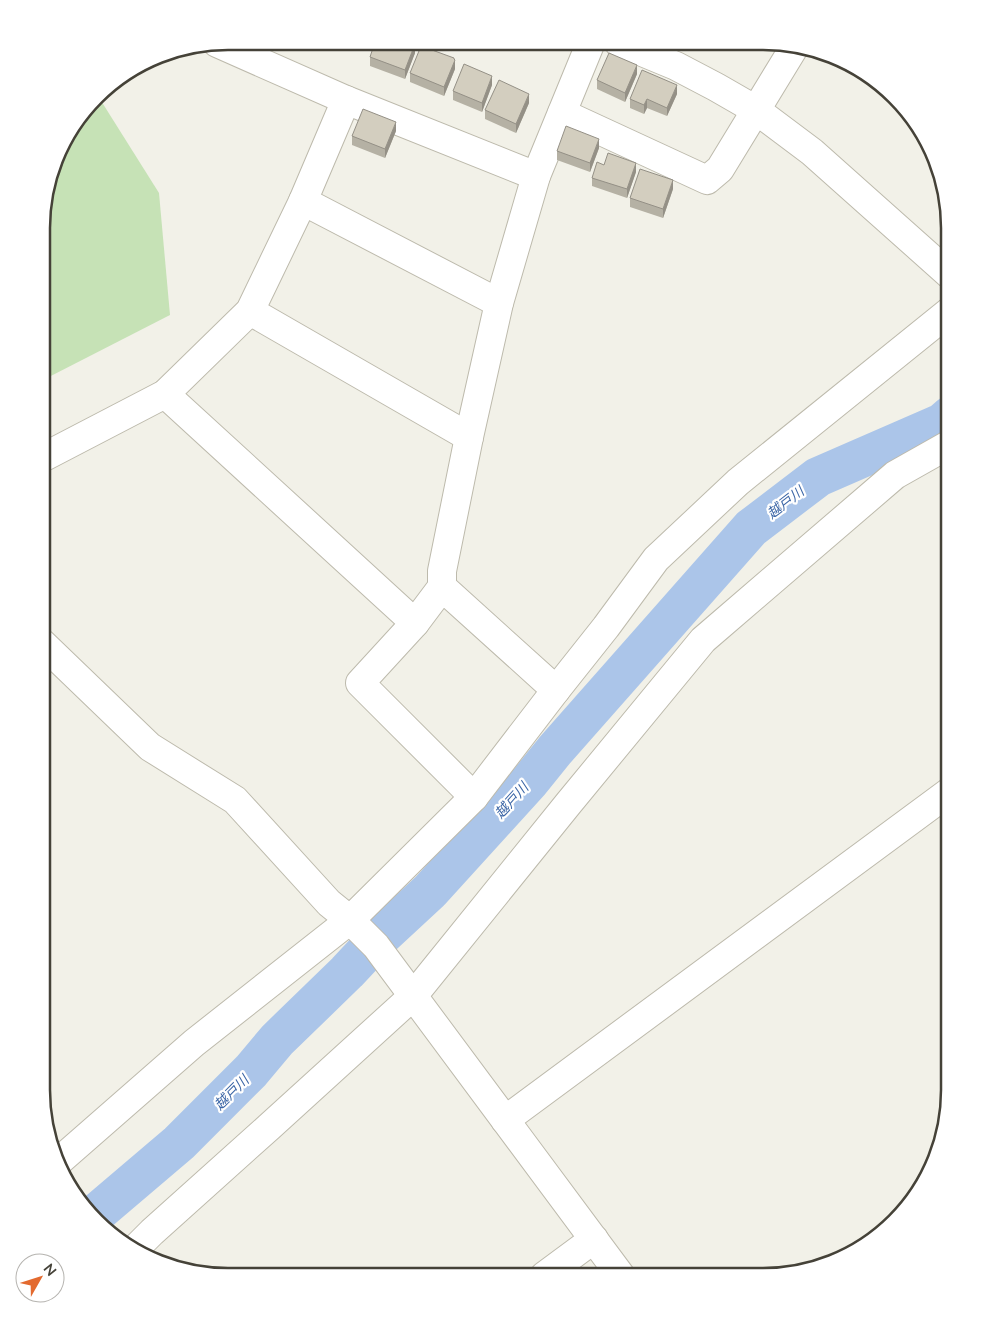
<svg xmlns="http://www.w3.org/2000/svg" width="991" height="1318" font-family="Lato,'Noto Sans JP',sans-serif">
  <rect width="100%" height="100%" fill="#f2f1e8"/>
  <path fill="#c6e2b6" d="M98,96L159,193L170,315L43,380V204L66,135Z"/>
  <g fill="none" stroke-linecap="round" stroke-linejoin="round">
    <path stroke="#abc5e9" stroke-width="40" d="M92,1217L179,1143L251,1071L277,1040L347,972L376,941L430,891L530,781L555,750L751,528L818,477L942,423L950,416"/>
    <g stroke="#bdbaac" stroke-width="30">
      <g id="minor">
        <path d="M618,42L676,66L716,87L756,110L812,152L950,275"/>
        <path d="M217,43L346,100L536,176"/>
        <path d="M562,113L707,180L720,169L795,46"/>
        <path d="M303,201L499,303"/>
        <path d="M250,311L469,437"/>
        <path d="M165,394L415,623"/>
        <path d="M42,458L165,394L250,311L303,201L346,100"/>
        <path d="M442,587V571L469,437L499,303L536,176L591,42"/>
        <path d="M42,643L150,747L235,800L329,903L350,920L376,946L621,1276"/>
        <path d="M474,797L360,683L415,623L442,587L556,690"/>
        <path d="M505,1120L949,792"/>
        <path d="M58,1162L194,1043L350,920L474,797L556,690L606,627L656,559L738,482L950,311"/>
        <path d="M135,1249L152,1232L269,1127L413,996L568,804L703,640L895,475L950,444"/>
        <path d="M544,1276L594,1239"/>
      </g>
    </g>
    <use href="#minor" stroke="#fff" stroke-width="28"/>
  </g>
  <g fill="#b5b1a4">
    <path d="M329,42H347L344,48Z"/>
    <path d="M415,53L405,79L370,66V57Z"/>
    <path d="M454,59L455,69L444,96L410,82V73Z"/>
    <path d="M637,74L625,102L597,89V80Z"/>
    <path d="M492,85L482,112L453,100V91Z"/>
    <path d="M677,94L667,116L647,108L644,114L630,108V99Z"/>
    <path d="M529,103L516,133L485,119V110Z"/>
    <path d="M396,131L385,158L352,145V136Z"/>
    <path d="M599,148L590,172L557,160V151Z"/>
    <path d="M604,165L636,172L627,198L592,186V178Z"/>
    <path d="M673,189L663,218L630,207V198Z"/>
  </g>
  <g fill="#949086">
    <path d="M344,42H347L344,48Z"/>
    <path d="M415,44V53L405,79V70Z"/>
    <path d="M455,60V69L444,96V87Z"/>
    <path d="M637,65V74L625,102V93Z"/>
    <path d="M492,76V85L482,112V103Z"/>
    <path d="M677,85V94L667,116V108Z"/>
    <path d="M529,94V103L516,133V124Z"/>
    <path d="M647,99V108L644,114V105Z"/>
    <path d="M396,122V131L385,158V149Z"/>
    <path d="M599,139V148L590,172V163Z"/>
    <path d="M636,163V172L627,198V189Z"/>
    <path d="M673,180V189L663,218V209Z"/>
  </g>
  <g fill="#d3cebf" stroke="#949086">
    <path d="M375,42H410L415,44L405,70L370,57Z"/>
    <path d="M421,46L454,58V59L455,60L444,87L410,73Z"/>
    <path d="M609,53L637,65L625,93L597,80Z"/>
    <path d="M464,64L492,76L482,103L453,91Z"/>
    <path d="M642,70L677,85L667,108L647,99L644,105L630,99Z"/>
    <path d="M499,80L529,94L516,124L485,110Z"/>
    <path d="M363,109L396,122L385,149L352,136Z"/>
    <path d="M566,126L599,139L590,163L557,151Z"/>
    <path d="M608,153L636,163L627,189L592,178L597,162L604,165Z"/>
    <path d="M640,169L673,180L663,209L630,198Z"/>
  </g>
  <g text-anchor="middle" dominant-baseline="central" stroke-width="4.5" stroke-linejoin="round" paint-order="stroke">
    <g font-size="14" font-style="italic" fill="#3c66a6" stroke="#fff">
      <text transform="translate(785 502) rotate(-38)">越戸川</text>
      <text transform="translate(511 800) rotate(-48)">越戸川</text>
      <text transform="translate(231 1092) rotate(-45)">越戸川</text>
    </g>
  </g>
  <path d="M0 0H991V1318H0ZM228 50H763A178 178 0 0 1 941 228V1090A178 178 0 0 1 763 1268H228A178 178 0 0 1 50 1090V228A178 178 0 0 1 228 50Z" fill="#fff" fill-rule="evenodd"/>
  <path fill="none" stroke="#454238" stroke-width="2.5" d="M228 50H763A178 178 0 0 1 941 228V1090A178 178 0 0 1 763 1268H228A178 178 0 0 1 50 1090V228A178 178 0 0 1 228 50Z"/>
  <g transform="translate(40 1278) rotate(51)"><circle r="24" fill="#ffffff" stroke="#b5b3af"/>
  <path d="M0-4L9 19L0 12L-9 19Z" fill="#e36a2f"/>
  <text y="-8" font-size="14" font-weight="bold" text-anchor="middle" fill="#454238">N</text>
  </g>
</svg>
